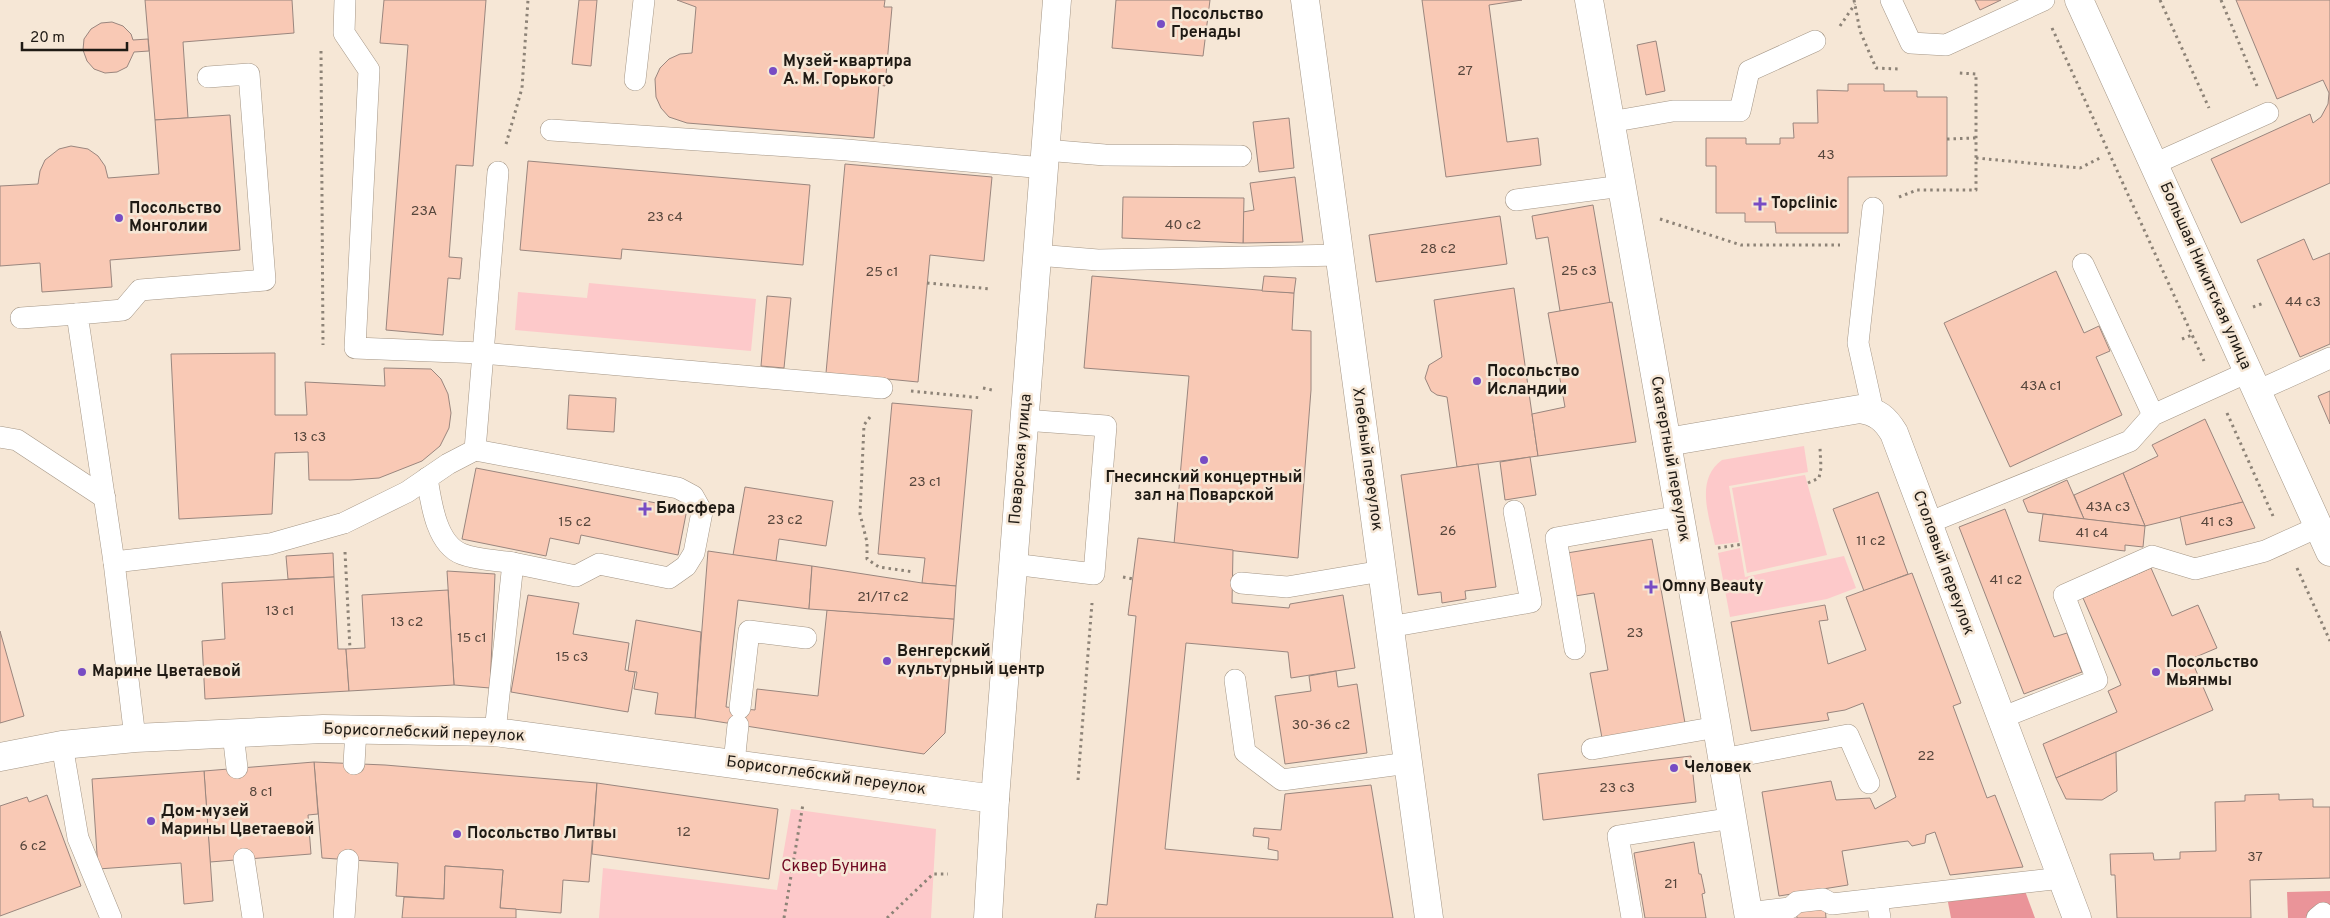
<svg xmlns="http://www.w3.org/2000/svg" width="2330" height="918" font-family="Overpass,sans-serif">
  <rect width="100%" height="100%" fill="#f6e7d6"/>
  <g fill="#fdc9ca">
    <path d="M589,283L756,299L751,351L515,330L518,292L587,298Z"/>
    <path d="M1804,446L1808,472L1729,486L1739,542L1715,545C1710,518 1694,480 1722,460Z"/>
    <path d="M1805,475L1827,555L1747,573L1732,488Z"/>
    <path d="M1740,548L1745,577L1844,556L1856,588L1827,599L1730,617L1718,553Z"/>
    <path d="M791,809L936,829L931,918H599L603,868L777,890Z"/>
  </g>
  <g fill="#ea9499">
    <path d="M2025,891L2035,918H1951L1947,897Z"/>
    <path d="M2330,891V918H2288L2287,892Z"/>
  </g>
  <g fill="#f9c9b5" stroke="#9a867e">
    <path d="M145,0H292L294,33L183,42L188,118L155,120Z"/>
    <path d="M384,0H486L473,166L456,165L449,257L462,258L460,279L448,278L443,335L386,330L408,45L380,43Z"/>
    <path d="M579,0H597L591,66L572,64Z"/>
    <path d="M677,0H885L884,7H892L885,86L879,85L874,138L687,123L669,117L661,108L656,97L655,79L660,68L669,59L680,54L692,53L696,7Z"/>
    <path d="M1116,0H1210L1203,56L1112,48Z"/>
    <path d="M1422,0H1522L1489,5L1507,142L1538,138L1541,165L1446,177Z"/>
    <path d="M1975,0H2001L1980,10Z"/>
    <path d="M2236,0H2330V183L2241,223L2211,159L2310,114L2313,123L2321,117L2328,104L2329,93L2323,80L2277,99Z"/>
    <path d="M112,22L123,26L131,34L133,40L148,39L149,51L134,52L127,67L117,72L105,73L94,69L87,61L83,50L84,39L91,29L101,23Z"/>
    <path d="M1656,41L1665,91L1646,95L1637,45Z"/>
    <path d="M1848,84H1884V91H1917V97H1947V176L1848,177V233H1776L1775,222H1745V213H1716V166H1706V138H1746V144H1780V138H1794L1793,123H1818L1817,90L1848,91Z"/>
    <path d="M230,115L240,250L110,260L112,287L42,292L40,263L0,266V186L38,184L40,171L45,160L59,149L71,146L88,149L98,156L105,166L108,178L159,174L155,120Z"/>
    <path d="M1289,118L1294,168L1259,172L1253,122Z"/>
    <path d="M528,161L810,185L803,265L622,249L621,259L520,250Z"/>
    <path d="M845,164L992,177L984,261L930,255L918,382L826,373Z"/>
    <path d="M1295,177L1303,242L1243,243V212L1254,210L1250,183Z"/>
    <path d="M1123,197L1244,198L1243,243L1122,238Z"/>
    <path d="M1593,205L1610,303L1560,311L1548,237L1536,239L1532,216Z"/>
    <path d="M1500,216L1507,264L1376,282L1369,235Z"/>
    <path d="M2304,239L2313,260L2330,253V344L2300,357L2257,260Z"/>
    <path d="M2056,271L2084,333L2099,326L2110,351L2096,357L2122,415L2010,467L1944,323Z"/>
    <path d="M1092,276L1294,293L1292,330L1311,331V390L1298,558L1174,544L1189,376L1084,368Z"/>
    <path d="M1264,276L1296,278L1294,293L1262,291Z"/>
    <path d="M1514,288L1538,456L1457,467L1447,397L1437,395L1431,391L1425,378L1429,365L1442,357L1434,300Z"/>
    <path d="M767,296L791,298L784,368L761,366Z"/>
    <path d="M1612,302L1636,442L1538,456L1532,414L1565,407L1548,313Z"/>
    <path d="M275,353V415H307L305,382L385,386L384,368L431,369L441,379L448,394L451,413L449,428L440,446L422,461L379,478L350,480H309L308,452L275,453L272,514L179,519L171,354Z"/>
    <path d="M2330,391V424L2318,396Z"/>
    <path d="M569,395L616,398L614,432L567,429Z"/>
    <path d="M892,403L972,410L956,586L922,583L925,558L878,554Z"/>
    <path d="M2205,419L2243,502L2145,526L2123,473L2158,456L2152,445Z"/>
    <path d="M1530,457L1536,495L1505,500L1500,462Z"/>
    <path d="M1478,464L1496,587L1465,591L1466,599L1442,603L1441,592L1418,595L1401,475Z"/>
    <path d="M476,468L687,509L678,555L581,535L579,544L550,538L546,556L462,539Z"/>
    <path d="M2123,473L2145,526L2084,519L2074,495Z"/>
    <path d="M2067,480L2084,519L2028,512L2023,500Z"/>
    <path d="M745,487L833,501L826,546L779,539L776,561L733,555Z"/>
    <path d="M1878,492L1908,574L1864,591L1833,509Z"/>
    <path d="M2243,502L2255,528L2186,545L2180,517Z"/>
    <path d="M2005,509L2054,637L2067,633L2082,672L2024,694L1959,527Z"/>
    <path d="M2043,514L2145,526L2143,547L2125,545V551L2039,541Z"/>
    <path d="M1138,538L1233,550L1232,603L1289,608L1290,604L1343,595L1355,668L1291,678L1288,652L1186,643L1165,849L1278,860V851L1268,849L1269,838L1253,836L1254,828L1281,830L1285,794L1371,785L1393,918H1095L1097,904L1107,905L1136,616L1128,615Z"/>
    <path d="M1652,539L1685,723L1602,738L1590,673L1608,670L1594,593L1575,596L1567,553Z"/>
    <path d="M708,551L812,566L809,609L738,600L726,707L755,710L757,689L818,696L827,610L954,619L945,733L924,754L695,718Z"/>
    <path d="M333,553L334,577L288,579L286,556Z"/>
    <path d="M812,566L922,583L956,586L954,619L809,609Z"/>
    <path d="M2151,568L2172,616L2198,605L2217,648L2191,659L2213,710L2056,778L2043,744L2117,712L2108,691L2121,685L2083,598Z"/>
    <path d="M447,571L495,574L490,688L454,685Z"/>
    <path d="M1912,573L1961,703L1953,706L1987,798L1995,795L2023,867L1950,875L1935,832L1926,835L1925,843L1912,846L1908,841L1900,842L1842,851L1848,885L1779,896L1762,792L1831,781L1836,800L1870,798L1875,809L1896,797L1863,703L1845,710L1827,713L1829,720L1751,731L1731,622L1825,605L1828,620L1819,621L1828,664L1866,650L1846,597Z"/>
    <path d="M334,577L338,649H346L349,691L205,699L202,641L225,639L222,583Z"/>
    <path d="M448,590L454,685L349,691L346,649L365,648L362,595Z"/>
    <path d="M528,595L579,603L573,634L629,643L625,670L635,672L628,712L511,692Z"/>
    <path d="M636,620L701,632L695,718L655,714L658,693L634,689L637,672L628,671Z"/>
    <path d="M0,631L24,716L0,723Z"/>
    <path d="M1336,671L1338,687L1357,684L1367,753L1285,764L1275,696L1311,691L1309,676Z"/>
    <path d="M2116,752L2117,791L2102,800L2066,799L2056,778Z"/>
    <path d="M1691,756L1696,802L1543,820L1538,774Z"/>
    <path d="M314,762L385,765L597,783L589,882L563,880L561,913L500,908L503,870L445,866L444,899L396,896L398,863L322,858Z"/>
    <path d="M314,762L318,814L308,815L311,854L210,862L204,771Z"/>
    <path d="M204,771L213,901L184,904L181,863L98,869L92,779Z"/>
    <path d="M597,783L778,809L769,879L592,854Z"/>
    <path d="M2279,794V800L2313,799V807H2330V878L2250,880L2251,918H2117L2115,875H2111L2110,854L2153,853L2154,860L2180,859V852L2216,851L2215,802L2245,801V795Z"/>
    <path d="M47,795L81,886L0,916V806L27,797L29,802Z"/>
    <path d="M1694,842L1699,874H1701L1705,893L1702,894L1706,918H1645L1634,853Z"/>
    <path d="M445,866L503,870L500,908L516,909V918H402L404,897L444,899Z"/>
    <path d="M1825,906L1826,918H1797L1796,911Z"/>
  </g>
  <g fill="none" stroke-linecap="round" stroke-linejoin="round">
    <g stroke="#a49686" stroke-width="22">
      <g id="lane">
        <path d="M345,0L344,33L369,70L355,348L482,353L882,388"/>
        <path d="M1891,0L1911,43L1946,45L2044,0"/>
        <path d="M635,80L644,0"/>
        <path d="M1610,122L1673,111H1740L1749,71L1815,41"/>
        <path d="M551,130L847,150L1044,168"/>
        <path d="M1045,150L1105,155L1241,156"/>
        <path d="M2154,164L2268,113"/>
        <path d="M1516,200L1622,186"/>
        <path d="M1873,208L1858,343L1873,411"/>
        <path d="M1037,255L1098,260L1340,255"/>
        <path d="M2083,264L2153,415"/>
        <path d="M21,318L77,314"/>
        <path d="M2257,391L2330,358"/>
        <path d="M0,437L17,440L105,498"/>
        <path d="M475,450L678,488L693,496L702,512L694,553L686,566L669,578L599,564L576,576L513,563L495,732"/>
        <path d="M427,478C431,502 436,544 462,554C477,560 497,560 513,563"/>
        <path d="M1928,523L2130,441L2153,415L2248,372"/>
        <path d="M114,562L270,544L344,523L407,492L448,464L475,450L498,172"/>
        <path d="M1013,564L1094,574L1106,426L1024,420"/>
        <path d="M1241,583L1287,587L1382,571"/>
        <path d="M1389,627L1531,602L1514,511"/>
        <path d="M1575,649L1556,538L1680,516"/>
        <path d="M1235,680L1245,752L1282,780L1408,763"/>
        <path d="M740,708L749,631L806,638"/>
        <path d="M2001,718L2097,680L2064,595L2152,556L2195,569L2265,551L2318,527"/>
        <path d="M233,733L237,768"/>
        <path d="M135,738L114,562L77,314L123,310L140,290L265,280L249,74L208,77"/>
        <path d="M62,745L78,838L111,918"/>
        <path d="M1592,749L1717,727"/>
        <path d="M1723,759L1848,735L1869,783"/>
        <path d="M734,763L738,725"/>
        <path d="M354,764L356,730"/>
        <path d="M244,859L253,918"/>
        <path d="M1877,899L1880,918"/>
        <path d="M1748,913L1790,908L1797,902L1823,899L1832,904L2062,878"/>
        <path d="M344,918L348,860"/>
        <path d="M1632,918L1618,836L1733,818"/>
        <path d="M2317,918L2323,913"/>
      </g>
    </g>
    <g stroke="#a49686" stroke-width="29">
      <g id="street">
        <path d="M1305,0L1429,918"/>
        <path d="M1589,0L1717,727L1749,918"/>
        <path d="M1667,442L1860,409C1877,412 1885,418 1894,433L2077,918"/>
        <path d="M0,757L62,745L135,738L323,729L495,732L995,799"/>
        <path d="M988,918L995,799L1057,0"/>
      </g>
    </g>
    <g stroke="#a49686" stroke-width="29">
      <path id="secondary" d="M2079,0L2330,552"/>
    </g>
    <g stroke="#8d8377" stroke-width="3" stroke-dasharray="2.5 4" stroke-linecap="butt">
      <path d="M1854,0L1860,31L1876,68L1898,69"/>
      <path d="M2160,0L2209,108"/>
      <path d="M2221,0L2257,86"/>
      <path d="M1840,26L1855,4"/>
      <path d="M2052,28L2204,361"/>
      <path d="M321,51L323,345"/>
      <path d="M1947,139L1976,138"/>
      <path d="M506,144L522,88L528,0"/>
      <path d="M1976,158L2080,168L2100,158"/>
      <path d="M1899,197L1917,190H1976V74L1959,73"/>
      <path d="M1660,219L1741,245H1840"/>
      <path d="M927,283L991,289"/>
      <path d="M2253,307L2264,303"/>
      <path d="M2182,339L2192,335"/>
      <path d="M983,388L992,390"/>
      <path d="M911,391L982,398"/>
      <path d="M2227,413L2273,516"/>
      <path d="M870,417L864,425L860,514L867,542V559L879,567L914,572"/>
      <path d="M1808,483L1819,478L1821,468L1820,448"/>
      <path d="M1718,548L1743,544"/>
      <path d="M345,552L350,649"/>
      <path d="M2297,568L2330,641"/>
      <path d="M1123,577L1133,579"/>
      <path d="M1078,780L1092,603"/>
      <path d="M784,918L803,804"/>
      <path d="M887,918L933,874H948"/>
    </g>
    <use href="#lane" stroke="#fff" stroke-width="21"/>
    <use href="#street" stroke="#fff" stroke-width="28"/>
    <use href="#secondary" stroke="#fff" stroke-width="28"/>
  </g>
  <g fill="#774cc4" stroke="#f6e7d6" stroke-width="2">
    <circle cx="1161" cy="24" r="5"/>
    <circle cx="773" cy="71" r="5"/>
    <path d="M1757.5 196.5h5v5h5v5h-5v5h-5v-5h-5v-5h5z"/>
    <circle cx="119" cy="218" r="5"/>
    <circle cx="1477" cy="381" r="5"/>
    <circle cx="1204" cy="460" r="5"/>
    <path d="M642.5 501.5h5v5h5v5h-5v5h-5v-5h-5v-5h5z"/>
    <path d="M1648.5 579.5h5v5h5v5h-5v5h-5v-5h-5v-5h5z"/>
    <circle cx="887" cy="661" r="5"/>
    <circle cx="82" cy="672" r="5"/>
    <circle cx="2156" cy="672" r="5"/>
    <circle cx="1674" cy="768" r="5"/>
    <circle cx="151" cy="821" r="5"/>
    <circle cx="457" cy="834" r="5"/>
  </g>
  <g text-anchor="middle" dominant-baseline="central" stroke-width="5" stroke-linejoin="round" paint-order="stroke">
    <g font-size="14" fill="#56463c">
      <text x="1465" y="71">27</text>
      <text x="1826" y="155">43</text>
      <text x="424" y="211">23А</text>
      <text x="665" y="217">23 с4</text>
      <text x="1183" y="225">40 с2</text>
      <text x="1438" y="249">28 с2</text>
      <text x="1579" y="271">25 с3</text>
      <text x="882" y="272">25 с1</text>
      <text x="2303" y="302">44 с3</text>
      <text x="2041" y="386">43А с1</text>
      <text x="310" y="437">13 с3</text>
      <text x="925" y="482">23 с1</text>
      <text x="2108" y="507">43А с3</text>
      <text x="785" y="520">23 с2</text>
      <text x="575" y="522">15 с2</text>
      <text x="2217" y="522">41 с3</text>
      <text x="1448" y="531">26</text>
      <text x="2092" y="533">41 с4</text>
      <text x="1871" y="541">11 с2</text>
      <text x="2006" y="580">41 с2</text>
      <text x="883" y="597">21/17 с2</text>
      <text x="280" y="611">13 с1</text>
      <text x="407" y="622">13 с2</text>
      <text x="1635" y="633">23</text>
      <text x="472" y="638">15 с1</text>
      <text x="572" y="657">15 с3</text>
      <text x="1321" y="725">30-36 с2</text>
      <text x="1926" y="756">22</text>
      <text x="1617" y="788">23 с3</text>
      <text x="261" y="792">8 с1</text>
      <text x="684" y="832">12</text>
      <text x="33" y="846">6 с2</text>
      <text x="2255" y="857">37</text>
      <text x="1671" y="884">21</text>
    </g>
    <g font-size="16" font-weight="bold" fill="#1f1a14" stroke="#f6e7d6" text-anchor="start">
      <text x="1171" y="15">Посольство<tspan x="1171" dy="18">Гренады</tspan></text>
      <text x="783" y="62">Музей-квартира<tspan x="783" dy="18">А. М. Горького</tspan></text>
      <text x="1771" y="204">Topclinic</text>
      <text x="129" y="209">Посольство<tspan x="129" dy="18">Монголии</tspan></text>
      <text x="1487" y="372">Посольство<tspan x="1487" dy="18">Исландии</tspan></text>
      <text x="1204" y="478" text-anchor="middle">Гнесинский концертный<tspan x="1204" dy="18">зал на Поварской</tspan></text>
      <text x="656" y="509">Биосфера</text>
      <text x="1662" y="587">Omny Beauty</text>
      <text x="897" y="652">Венгерский<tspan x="897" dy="18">культурный центр</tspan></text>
      <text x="2166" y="663">Посольство<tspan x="2166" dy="18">Мьянмы</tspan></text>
      <text x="92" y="672">Марине Цветаевой</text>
      <text x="1684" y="768">Человек</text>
      <text x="161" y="812">Дом-музей<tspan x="161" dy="18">Марины Цветаевой</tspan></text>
      <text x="467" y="834">Посольство Литвы</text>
    </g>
    <g font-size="16" fill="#1f1a14" stroke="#f6e7d6">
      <text transform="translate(2205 276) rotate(66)">Большая Никитская улица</text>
      <text transform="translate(1021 459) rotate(-85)">Поварская улица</text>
      <text transform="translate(1367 459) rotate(82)">Хлебный переулок</text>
      <text transform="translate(1670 459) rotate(80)">Скатертный переулок</text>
      <text transform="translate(1943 563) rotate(70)">Столовый переулок</text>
      <text transform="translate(424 733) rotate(2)">Борисоглебский переулок</text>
      <text transform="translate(826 776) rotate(8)">Борисоглебский переулок</text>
    </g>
    <g font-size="16" fill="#6e0620" stroke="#f6e7d6">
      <text x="834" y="867">Сквер Бунина</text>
    </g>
  </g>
  <path d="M22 42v8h105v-8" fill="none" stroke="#1f1a14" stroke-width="2.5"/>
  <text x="30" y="42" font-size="15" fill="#1f1a14" stroke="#f6e7d6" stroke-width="4" paint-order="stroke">20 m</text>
</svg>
